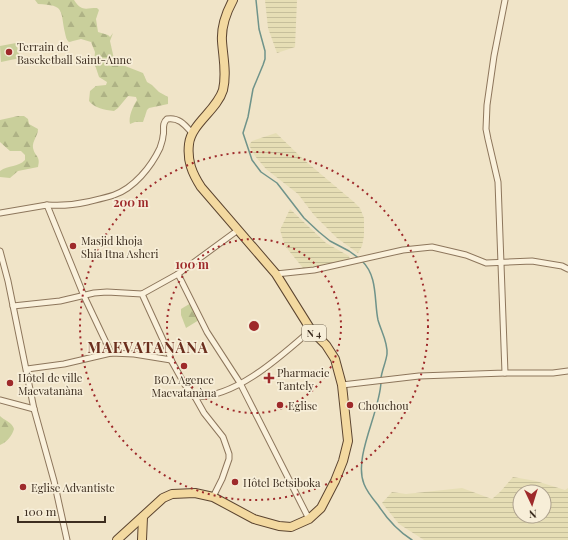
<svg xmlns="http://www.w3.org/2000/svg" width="568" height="540" font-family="'Playfair Display',serif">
  <defs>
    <pattern id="farmland-rules" width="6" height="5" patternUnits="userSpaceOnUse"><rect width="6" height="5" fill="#e6deb5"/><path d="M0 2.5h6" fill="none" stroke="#c6bf9b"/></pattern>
    <pattern id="forest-firs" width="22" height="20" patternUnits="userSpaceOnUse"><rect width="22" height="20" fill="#c9cf9b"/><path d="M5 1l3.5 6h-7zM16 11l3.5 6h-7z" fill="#aeb285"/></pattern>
  </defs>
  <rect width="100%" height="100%" fill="#f0e4c8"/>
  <g fill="url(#farmland-rules)" fill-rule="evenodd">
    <path d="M265,0H297L295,47L277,53L268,28Z"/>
    <path d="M276,133L303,159L354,202L360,208L364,218V236L362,246L358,253L337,238L314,215L298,194L266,169L255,156L249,145L252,141Z"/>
    <path d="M290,209L326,243L349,256L350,260L303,268L285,246L280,230Z"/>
    <path d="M513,477L536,481L565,490L568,488V540H424L399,524L382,503L392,492L406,494L462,488L492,499L500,492ZM520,492H544V516H520Z"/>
  </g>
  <g fill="url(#forest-firs)">
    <path d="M35,0H74C82,12 85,8 97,8L99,10L96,19L98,32L108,35L110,37L113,33L110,41L114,59L120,64L143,73L147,82L152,85L159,92L168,97V104L149,108L147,110L143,122H135L130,124C128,117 133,106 137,100L136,97L128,96L118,108L114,111C104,110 95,108 89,101L90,91L96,86L106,85L107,82L99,77L94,62L95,52L91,42L81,39L69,42C66,39 66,37 65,33C60,11 66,5 38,4Z"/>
    <path d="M18,116H24L28,119L29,124L38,129C38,136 32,141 33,148C35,157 41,156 38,167L18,171L10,178L0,177V171C8,165 19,167 25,160V155L21,151H10L0,142V120Z"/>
    <path d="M191,303L199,320L186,328L181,315V309Z"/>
    <path d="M0,416C4,420 13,423 14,429C12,436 7,442 0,445Z"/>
  </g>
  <path fill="#c9cf9b" d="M16,43L20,58L1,62L0,46Z"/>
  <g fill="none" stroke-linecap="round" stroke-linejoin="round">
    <g stroke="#6f938a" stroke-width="1.5">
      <path d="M256,0L259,29L265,51V59L263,65L253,89L248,117L243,133L252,160L261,172L277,183L304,218L319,232L330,241L349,251L360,259"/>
      <path d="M362,261C378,276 374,301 378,320C381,331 388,342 387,354C386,362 382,370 381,378"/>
      <path d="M381,382C380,412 353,457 364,484C367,492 373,499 378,505C387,519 398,531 412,540"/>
    </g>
    <g stroke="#8d765c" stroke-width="7">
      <g id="street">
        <path d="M47,205C61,206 74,205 87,202C95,200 105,198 114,195C134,188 151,167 160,148C161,144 163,140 163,136C165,130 161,124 167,119C179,117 185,125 192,133"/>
        <path d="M0,213L47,205L84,296L111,353"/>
        <path d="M0,251L8,281L34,409L54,481L67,540"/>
        <path d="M178,274L207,332L240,383L309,519"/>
        <path d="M276,274L314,270L403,250L432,247L466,255L486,263L532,261L562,266L568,269"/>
        <path d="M142,294L178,274L238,230"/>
        <path d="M13,306L60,301L94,293L107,292L142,294L169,353L171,360L185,385L195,397L204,413L223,437L229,454V459L222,479L213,497"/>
        <path d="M27,369L64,364L111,353L134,354L171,360"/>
        <path d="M505,373H553L568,371"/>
        <path d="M342,385L419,376L505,373L498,182L488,139L486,129L487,105L494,56L505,0"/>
        <path d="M195,397C237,397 281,356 311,330"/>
        <path d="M0,400L34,409"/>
      </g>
    </g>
    <g stroke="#5b4430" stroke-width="10">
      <g id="primary">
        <path d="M117,540L163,498L172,494L195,493L213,497L254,519L279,526L291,527L309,519L321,508L335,481L343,461L348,441L342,385L335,359L326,345L311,330L276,274L201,187C192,173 187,161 189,144C191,124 217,110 223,90C227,73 223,57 222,41C221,26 226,13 233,0"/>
        <path d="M142,540L143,517"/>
      </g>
    </g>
    <use href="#street" stroke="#faf1dc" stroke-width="5"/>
    <use href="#primary" stroke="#f3d9a0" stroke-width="8"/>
  </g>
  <g fill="none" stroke="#9e2a2b" stroke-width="2" stroke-dasharray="2 4">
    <circle cx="254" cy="326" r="87"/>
    <circle cx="254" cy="326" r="174"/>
  </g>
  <g fill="#9e2a2b" stroke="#f7eed8" stroke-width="1.5">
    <circle cx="9" cy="52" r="4"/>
    <circle cx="73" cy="246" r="4"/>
    <circle cx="184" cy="366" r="4"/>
    <path d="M267 372h4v4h4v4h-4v4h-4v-4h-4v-4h4z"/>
    <circle cx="10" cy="383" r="4"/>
    <circle cx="280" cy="405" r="4"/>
    <circle cx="350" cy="405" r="4"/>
    <circle cx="235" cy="482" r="4"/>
    <circle cx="23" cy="487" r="4"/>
  </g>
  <g text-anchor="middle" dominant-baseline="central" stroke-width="3.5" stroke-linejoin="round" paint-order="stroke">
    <rect fill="#f7eed8" stroke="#756857" stroke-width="1" x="302" y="325" width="24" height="16" rx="3"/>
    <g font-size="10" font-weight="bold" fill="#3d2e20">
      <text x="314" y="333">N 4</text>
    </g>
    <g font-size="11" fill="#3d2e20" stroke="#f7eed8" text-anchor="start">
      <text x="17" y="46">Terrain de<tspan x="17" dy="13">Bascketball Saint-Anne</tspan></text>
      <text x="81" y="240">Masjid khoja<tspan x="81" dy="13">Shia Itna Asheri</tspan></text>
      <text x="277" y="372">Pharmacie<tspan x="277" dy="13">Tantely</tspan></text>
      <text x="18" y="377">Hôtel de ville<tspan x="18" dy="13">Maevatanàna</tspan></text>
      <text x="184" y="379" text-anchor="middle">BOA Agence<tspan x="184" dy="13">Maevatanàna</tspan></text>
      <text x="288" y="405">Eglise</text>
      <text x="358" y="405">Chouchou</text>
      <text x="243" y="482">Hôtel Betsiboka</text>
      <text x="31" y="487">Eglise Advantiste</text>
    </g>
    <g font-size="15" font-weight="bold" letter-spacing="1" fill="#6b2e1e" stroke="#f7eed8">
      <text x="148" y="347">MAEVATANÀNA</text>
    </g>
  </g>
  <circle cx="254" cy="326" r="6" fill="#9e2a2b" stroke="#f7eed8" stroke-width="2"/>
  <g font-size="12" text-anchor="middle" font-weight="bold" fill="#9e2a2b" stroke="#f7eed8" stroke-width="3.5" stroke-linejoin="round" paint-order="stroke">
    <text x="131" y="207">200 m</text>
    <text x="192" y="269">100 m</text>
  </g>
  <g transform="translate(532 504) rotate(176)"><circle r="19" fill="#f7eed8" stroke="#ada18e"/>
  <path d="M0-3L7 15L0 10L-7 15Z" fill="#9e2a2b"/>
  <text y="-6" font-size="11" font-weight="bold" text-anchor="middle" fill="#3d2e20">N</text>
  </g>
  <path d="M18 516v6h87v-6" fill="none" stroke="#3d2e20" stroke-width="2"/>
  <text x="24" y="516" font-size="12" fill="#3d2e20" stroke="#f7eed8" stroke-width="3" paint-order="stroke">100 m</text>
</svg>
